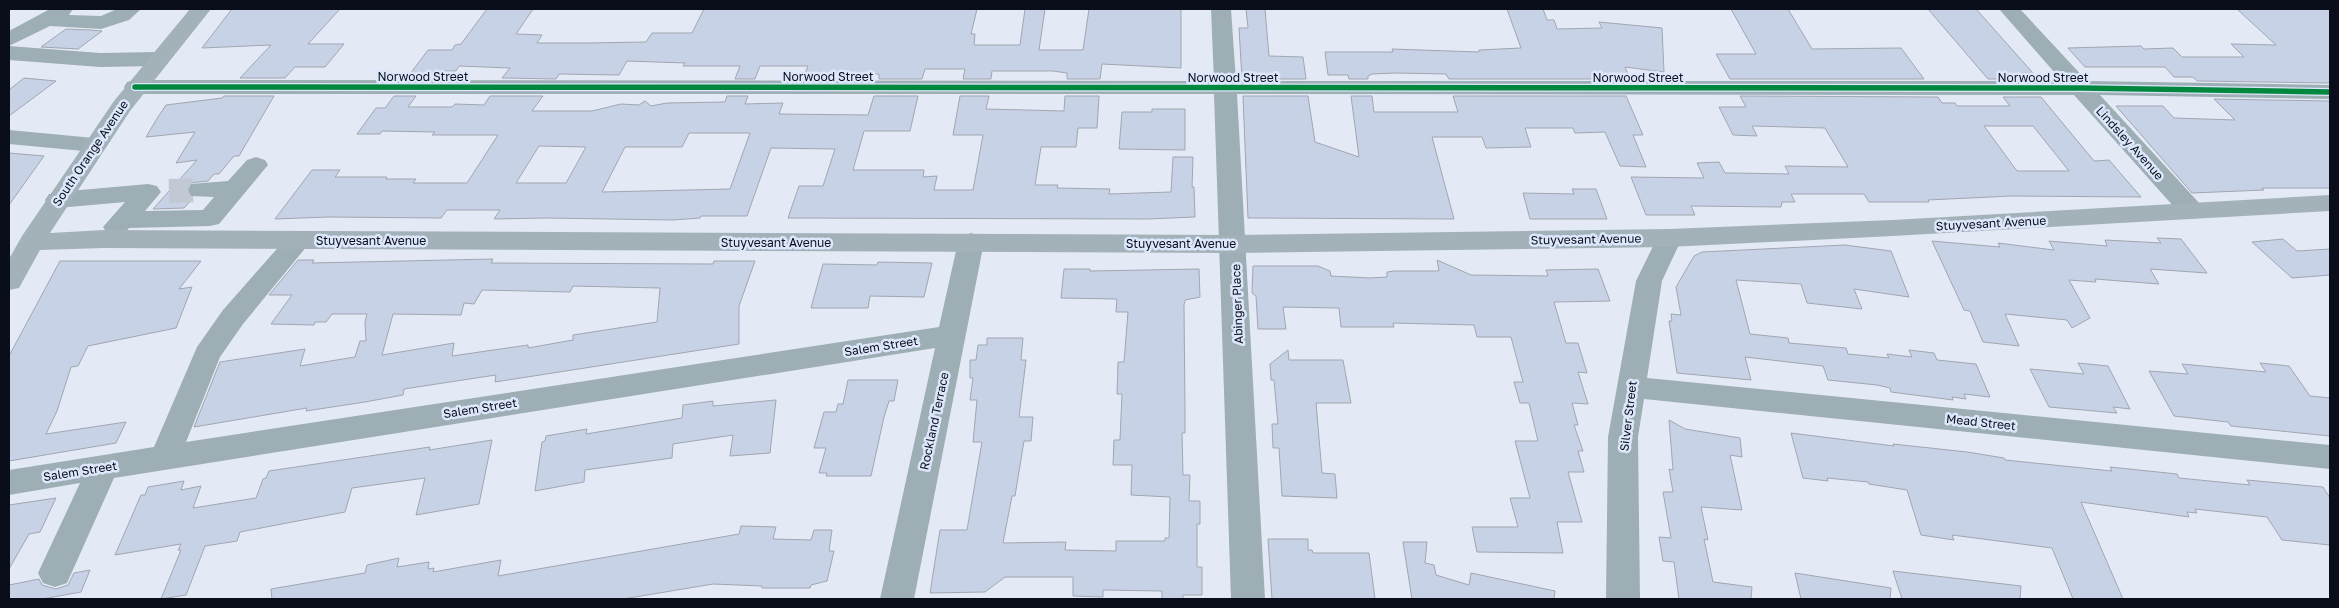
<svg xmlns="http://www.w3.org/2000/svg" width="2339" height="608" font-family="'Golos Text',sans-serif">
  <rect width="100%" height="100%" fill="#e4eaf5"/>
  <g fill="#c8d2e6" stroke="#a1a6b1" fill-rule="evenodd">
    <path d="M232,9H340L308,44H344L325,67H295L285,78H240L271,45L202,48Z"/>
    <path d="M487,9H533L516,34L542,35L537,43H589L646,42L652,33H692L704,9H977L971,34H975L974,45H1020L1025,9H1045L1039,50H1083L1089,9H1181V68L1102,64L1100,79H1067V73L1053,71H992L991,79H963L965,69H925L922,79H879V74L829,73L827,77L804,76L808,66H760L755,79H735L740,66H683L685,63L627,61L619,75L559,74L556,79L502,78L510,68L459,66L456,71H433L428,78H407L428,50H452L455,45L461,44Z"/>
    <path d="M1246,9H1265L1269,56L1303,57L1306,79H1242L1239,28H1248Z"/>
    <path d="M1507,9H1543L1547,20H1554L1557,29L1602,28L1599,22L1662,28L1664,72L1625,67L1628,74H1616L1618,79H1449L1446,74L1396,73L1372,74L1368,76V79H1349L1348,75H1328L1325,52H1393L1392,49L1479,52V50L1521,48Z"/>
    <path d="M1731,9H1788L1812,49L1901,48L1924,79H1730L1716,54H1756Z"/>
    <path d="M1928,9H1976L2033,73H2021L2026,79H1988Z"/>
    <path d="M2237,9H2330V83L2197,81L2193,77H2174L2165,67H2085L2068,48L2141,46L2144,49L2173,48L2182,57H2244L2231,44L2276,45Z"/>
    <path d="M66,29L90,30L102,31L78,49L41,47Z"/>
    <path d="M24,78L56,81L9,116V90Z"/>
    <path d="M224,96H274L239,156H234L219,174H214L208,181L189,183L186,191L189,197L193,198L184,208L153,209L197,160L176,163L195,132L146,137L158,117L166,105L222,98Z"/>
    <path d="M394,96H416L408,107H452L455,104L484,105L490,96H543L532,111H592L621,104L639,105L645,101L651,106L667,103L725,102L727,96H748L745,104L783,103L779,114L868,115L874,96H918L910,131H864L853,170H924L923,177L937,176L934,190H973L983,135H953L960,96H989L986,109L1064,111L1065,96H1099L1097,128H1078L1076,147H1041L1035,185H1058L1057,188L1110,189L1109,194L1171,192L1173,157H1193L1192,187H1194L1195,217L1148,219L788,218L799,186H823L835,149L771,148L747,216H701L700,218L673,220L545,218L494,219L500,210H447L441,218L329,217L275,219L312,170H340L335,177H387L386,179H416L413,183H467L498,135H432L435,132L382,131L380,134H357L376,108H385ZM689,133H750L730,189L602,192L625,147H682ZM539,146L586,147L566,183H516Z"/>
    <path d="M1243,96H1308L1315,142L1359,157L1351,96H1372L1374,112H1458L1453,96H1626L1643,135H1633L1646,167L1620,166L1605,132L1575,133L1573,128H1525L1531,147L1486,148L1482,137H1432L1454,219L1248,218Z"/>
    <path d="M1740,96L1938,97L1942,103H1955L1957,106H2010L2003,97H2041L2094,161L2109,160L2141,197L2011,196L1928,200L1929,202H1869L1864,194H1791L1795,202H1782L1781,207L1691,206L1695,215H1646L1631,177L1704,178L1697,163L1719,162L1725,173H1736L1789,174L1785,166L1848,167L1825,128L1752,126L1757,136L1733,135L1719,107H1746ZM1984,126H2033L2069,171H2017Z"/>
    <path d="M2214,99L2330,101V188H2262L2264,190L2192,193L2116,106H2163L2174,118L2235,120Z"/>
    <path d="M1152,109H1185V150L1119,149L1122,112H1152Z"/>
    <path d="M9,153L44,156L9,205Z"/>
    <path d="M1572,189H1596L1607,219H1530L1523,193L1574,194Z"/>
    <path d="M2157,238L2181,239L2207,273L2150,269L2159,284L2095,279L2096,282L2069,280L2090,318L2072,328L2067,320L2005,314L2019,346L1983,342L1970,311L1964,310L1932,241L2000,247L1998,243L2054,250L2049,241L2107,246L2105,240L2161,243Z"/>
    <path d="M2283,239L2297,251L2330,249V275L2292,278L2252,242Z"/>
    <path d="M1845,245L1891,251L1909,297L1854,289L1862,309L1807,303L1801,284L1736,280L1750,334L1788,338L1789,343L1846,348L1848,354L1889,358L1887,354L1912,357L1909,350L1934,353L1937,360L1976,364L1990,397L1964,394L1966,399L1952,397L1953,400L1891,392L1890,388L1877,385L1828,380L1823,366L1745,357L1751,380L1677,373L1669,321H1672L1671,314L1681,315L1676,287L1694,256L1702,252Z"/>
    <path d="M493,259L491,263L713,264L714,261H755L739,306V344L495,382L496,375L489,376L404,389L403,395L365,402L306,411L307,408L194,427L220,362L305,349L300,366L355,357L360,341H366L365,322L367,314H332L326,322H315L314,325L271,324L292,295H269L298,260H314L312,263ZM573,286L660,288L657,322L573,335V340L528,348V345L452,356L454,343L382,355L393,314L461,315L464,303L474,304L482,290L570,292Z"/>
    <path d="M1437,260L1471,275L1548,276L1546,270L1598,269L1610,301L1554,302L1566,343H1578L1587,373L1578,372L1588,404L1572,403L1578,425H1574L1583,451H1578L1584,472H1568L1582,522H1557L1563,553L1477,552L1472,527H1518L1510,498H1530L1515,441H1538L1529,403H1520L1514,382H1523L1511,337H1477L1474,325L1393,323L1394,327H1341L1339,308L1283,307L1286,329H1258L1256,296L1252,293L1253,266H1318L1330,271L1331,276L1370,278L1387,277V272L1394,271H1439Z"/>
    <path d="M60,261H201L179,289L192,287L176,328L88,346L78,366L71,367L57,411L46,434L126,422L116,443L9,461V356Z"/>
    <path d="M878,262L932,263L924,297L870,296L868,308H811L823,264L877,265Z"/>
    <path d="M1064,269H1090V271L1199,269L1200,297L1185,300L1184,305L1185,412V433H1182L1183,475H1190L1189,501H1200V524H1197V567H1202V595H1183V599H1162V591L1103,590V597L1073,596V577H1005L985,592L930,593L940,530H967L982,442H973L977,400H970L973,378H970V360H976L978,345H987V338H1023L1021,360H1026L1019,417H1033L1031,441H1024L1015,496H1012L1003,543L1066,542L1065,550L1116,551V541H1165V538H1169L1170,497L1131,495L1132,465H1113L1114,440H1120L1122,394H1117L1118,362H1124L1128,312H1116L1117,299L1061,298Z"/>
    <path d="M1288,350L1289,360H1343L1351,403H1316L1322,473L1335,474L1337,498L1282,496L1279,448H1273L1272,424H1278L1274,380H1271L1270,364Z"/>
    <path d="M2078,363L2108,366L2130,409L2113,407L2117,413L2049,407L2030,369L2084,374Z"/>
    <path d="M2260,363L2289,366L2310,396L2330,398V436L2231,426L2228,422L2174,416L2149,371L2188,374L2182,364L2266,372Z"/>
    <path d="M848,380H898L894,401H889L884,417L871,476H826L827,473H819L826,448H814L824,412H836L838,404H843Z"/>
    <path d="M776,400L770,453L730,456L733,435L673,444L672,458L585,470L584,482L535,491L542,442L545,441L546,436L587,429L586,434L682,418L683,405L713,401V406Z"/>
    <path d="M1669,420L1685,429L1740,438L1742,457L1730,455L1742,510L1701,507L1708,540L1704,539L1713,582L1752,587L1751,599H1679L1674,562L1663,561L1659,537L1671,538L1663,492H1673L1669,469L1673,470Z"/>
    <path d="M1791,433L1894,446L1893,444L1967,452L2004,458L2005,460L2112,471L2110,467L2177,474L2179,478L2250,485L2247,480L2323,487L2330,498V545L2282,540L2267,517L2195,509L2197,513L2187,512L2189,517L2081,502L2123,599H2073L2052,548L1952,535L1954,540L1921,535L1907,490L1869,484L1868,482L1827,478L1828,481L1803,478Z"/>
    <path d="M492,440L479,504L416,515L425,478L352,488L345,512L240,532L237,541L205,546L186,595L161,599L181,550H178L181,544L115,555L141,495H145L148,487L184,481L181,490L201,486L193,508L256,498L263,479L266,478L269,471L430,447L429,450Z"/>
    <path d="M56,498L40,532L29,534L9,569V505Z"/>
    <path d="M741,526L776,527L773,539L811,540L814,530H832L829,551H834L827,581L811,585L810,588H762V586L713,584L623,599H272L271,589L365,573L367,565L399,558L397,567L429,562L428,569L434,568L433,572L501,560L498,576L739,534Z"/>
    <path d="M1268,539H1308V550H1312L1313,553H1369L1375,599H1272Z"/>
    <path d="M1403,542H1427L1425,563L1434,565L1436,575L1469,585L1471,573L1555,591L1554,599H1412Z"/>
    <path d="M90,570L81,592L42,599H9V585L39,579L42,585L56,589L68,585L74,573Z"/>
    <path d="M1893,571L2021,586L2020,599H1902Z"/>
    <path d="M1795,573L1891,588L1890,599H1801Z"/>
  </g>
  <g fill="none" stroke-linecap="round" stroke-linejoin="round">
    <path stroke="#c3c9d4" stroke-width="24" stroke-dasharray="24 12" stroke-linecap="butt" d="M169,191L200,190"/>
    <g fill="#9daeb4" fill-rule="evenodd">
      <path d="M50,9H73L69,15L101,16L117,9H141L129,20L101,29L50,26L9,46L100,53L157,52L165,54L168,59L165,64L157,66L100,67L9,60V31Z"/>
      <path d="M1211,9H1231L1236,81H2062L1999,9H2020L2087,81L2330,85V99L2100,95L2201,205L2205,211L2201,217L2192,219L2183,217L2074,95L1237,94L1265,599H1231L1214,94H135L127,92L124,87L127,82L135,80L1214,81Z"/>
      <path d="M9,130L94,138L102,140L106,145L102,150L94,152L9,144Z"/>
      <path d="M256,157L265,160L268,165L219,224L210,226L129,228C123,236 116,235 107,233L103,227L125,202L58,208L49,206L45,200L49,194L58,192L148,184L157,186L161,192L145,211L203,210L214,197L191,196L188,190L191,184L228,181L247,160Z"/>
      <path d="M1669,229L1678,232L1682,238L1662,281L1647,378L2330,445V469L1644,399L1638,437L1640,599H1606L1608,437L1636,281L1660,232Z"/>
      <path d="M299,231L308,234L312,240L243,324L220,357L186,442L939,327L958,242L962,236L971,233L980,236L984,242L914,599H880L935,348L114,478L67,583L55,587L43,583L38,573L80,483L9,495V470L154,447L197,347L223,310L290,234Z"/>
    </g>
    <path fill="#a3b2b9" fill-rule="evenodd" d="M190,9H211L130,111L50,233L104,230L1234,235L1669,229L1893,220L2330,195V211L1893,236L1669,247L1234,253L104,248L40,250L19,288L9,290V259L22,236L114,101Z"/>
    <g stroke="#dde7fc" stroke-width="8">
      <path id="cycleway" d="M135,87L2081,88L2330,92"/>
    </g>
    <use href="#cycleway" stroke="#00873e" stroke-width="5.5"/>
  </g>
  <g text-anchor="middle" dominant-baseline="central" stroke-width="5" stroke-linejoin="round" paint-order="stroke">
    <g font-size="12" fill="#090e1a" stroke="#dde7fc">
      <text x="423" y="76">Norwood Street</text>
      <text x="828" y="76">Norwood Street</text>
      <text x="1233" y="77">Norwood Street</text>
      <text x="1638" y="77">Norwood Street</text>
      <text x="2043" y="77">Norwood Street</text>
      <text transform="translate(2130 143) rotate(48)">Lindsley Avenue</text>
      <text transform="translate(90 153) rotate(-56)">South Orange Avenue</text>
      <text transform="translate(1991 223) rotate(-3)">Stuyvesant Avenue</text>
      <text transform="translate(1586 239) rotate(-1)">Stuyvesant Avenue</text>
      <text x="371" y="240">Stuyvesant Avenue</text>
      <text x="776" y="242">Stuyvesant Avenue</text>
      <text x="1181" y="243">Stuyvesant Avenue</text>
      <text transform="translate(1237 304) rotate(-92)">Abinger Place</text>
      <text transform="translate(881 346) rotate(-9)">Salem Street</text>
      <text transform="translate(480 408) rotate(-9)">Salem Street</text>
      <text transform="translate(1628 416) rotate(-83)">Silver Street</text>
      <text transform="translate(934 421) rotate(-78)">Rockland Terrace</text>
      <text transform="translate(1981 422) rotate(6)">Mead Street</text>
      <text transform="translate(80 471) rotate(-9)">Salem Street</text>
    </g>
  </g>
  <rect width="2339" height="608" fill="none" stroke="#090e1a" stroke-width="20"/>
</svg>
